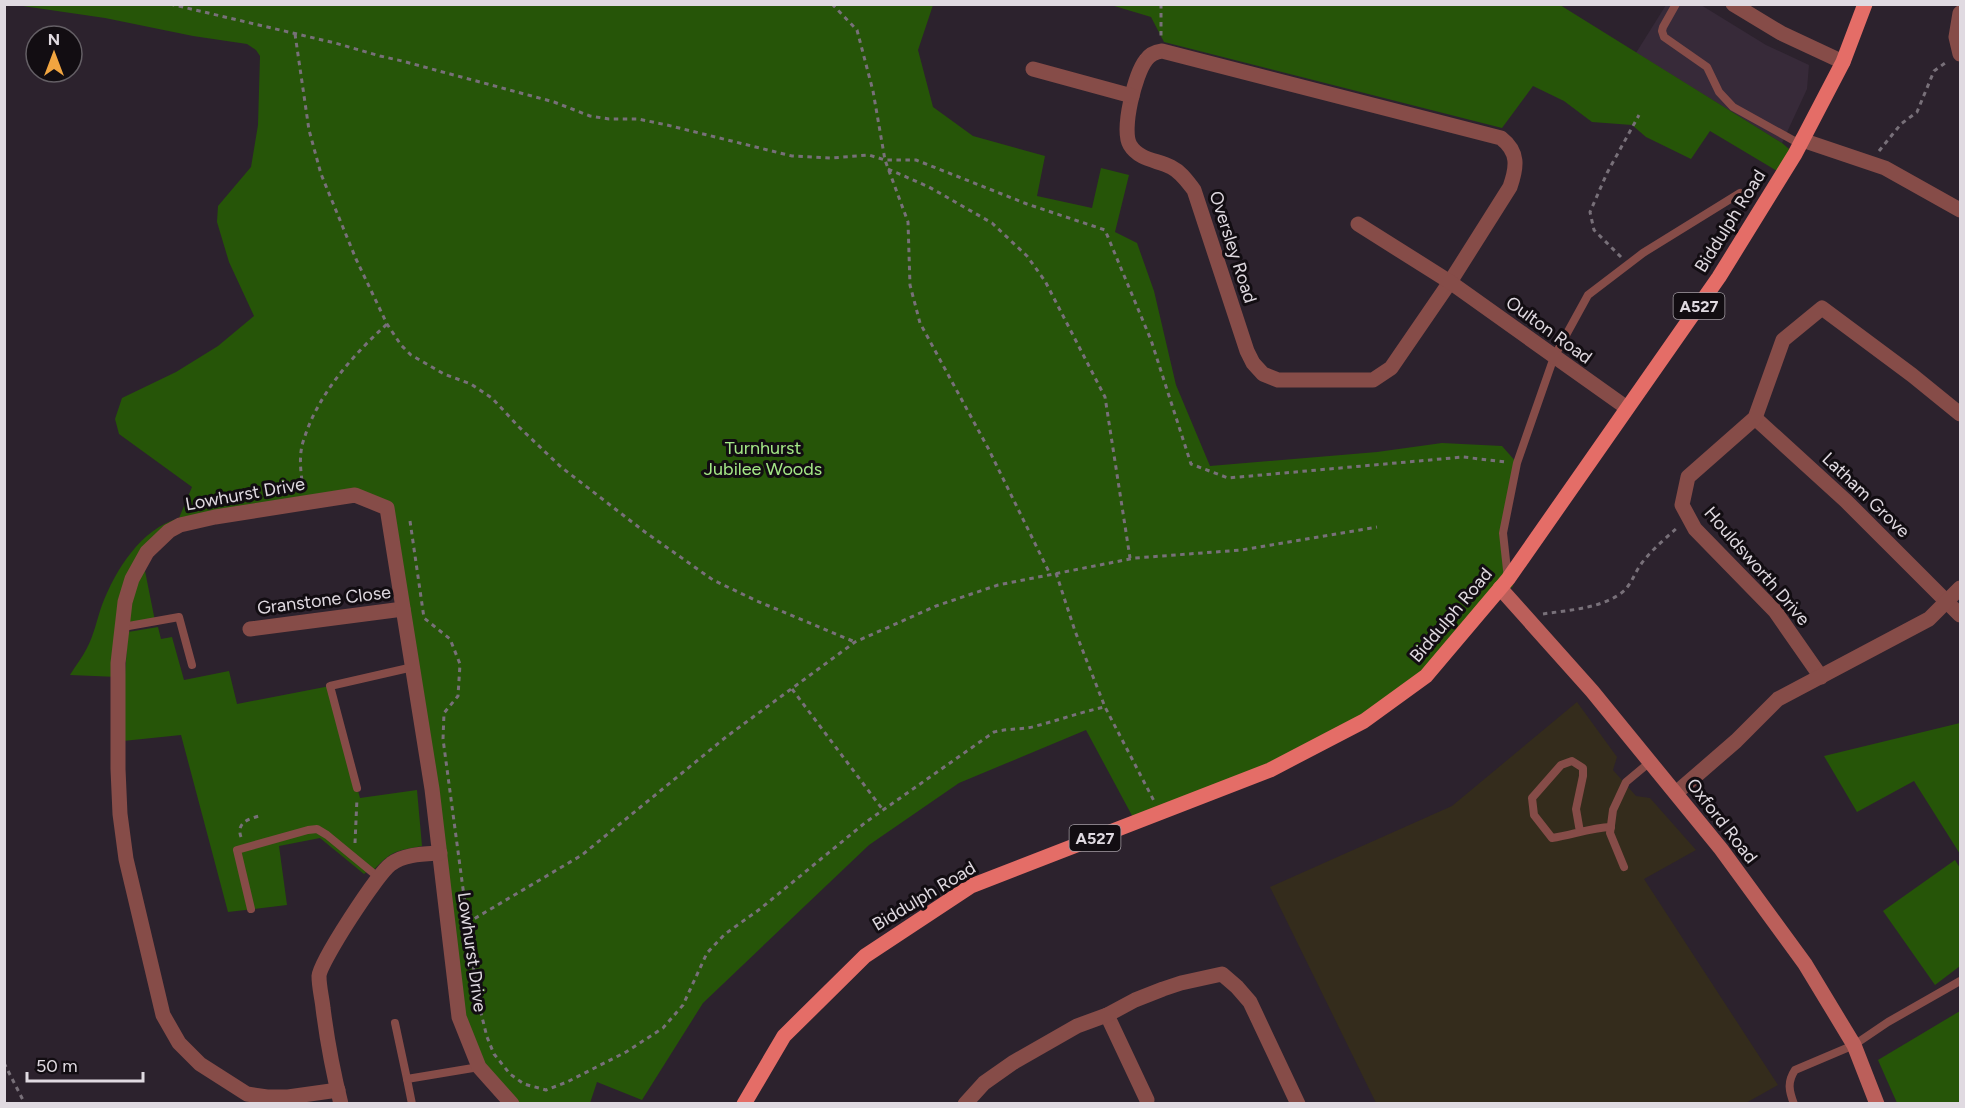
<svg xmlns="http://www.w3.org/2000/svg" width="1965" height="1108" font-family="Figtree,sans-serif">
  <rect width="100%" height="100%" fill="#2c222d"/>
  <path fill="#372a39" d="M1666,5H1701L1766,45L1809,65L1807,89L1782,143L1636,53Z"/>
  <path fill="#342c1c" d="M1577,702L1617,757L1613,770L1636,796L1650,798L1696,850L1644,879L1778,1085L1744,1104L1376,1103L1270,887L1452,806Z"/>
  <g fill="#265508">
    <path d="M16,5H933L918,50L933,107L973,136L1045,156L1037,196L1092,208L1101,168L1129,175L1115,232L1137,243L1154,291L1176,385L1210,466L1377,452L1442,443L1502,446L1517,463L1503,533L1513,586L1426,676L1364,721L1136,823L1086,730L959,783L869,845L703,1003L642,1100L597,1082L590,1103H512L479,1067L459,1017L387,508L355,495L180,525L147,552L145,571L155,621L123,627L118,677L70,675C75,666 82,658 87,648C94,635 97,619 102,605C116,569 141,529 179,518L192,487L119,434L115,419L122,398L176,372L218,346L254,316L229,262L217,222L218,206L251,167L258,125L260,56L256,50L247,44L193,36L105,18Z"/>
    <path d="M1111,5H1560L1782,143L1795,154L1782,174L1710,131L1691,159L1646,137L1632,125L1592,122L1564,101L1533,86L1502,128L1164,42L1151,17Z"/>
    <path d="M158,627L161,639L172,637L184,680L229,671L237,704L330,686L360,798L417,790L422,846C395,851 391,851 372,872L370,869L364,874L320,838L279,846L287,905L228,912L181,735L123,741L125,674L128,632Z"/>
    <path d="M1960,723V854L1914,781L1857,812L1824,756Z"/>
    <path d="M1955,860L1960,868V966L1935,985L1883,911Z"/>
    <path d="M1960,1011V1103H1897L1878,1060Z"/>
  </g>
  <g fill="none" stroke-linecap="round" stroke-linejoin="round">
    <g stroke="#787079" stroke-width="3" stroke-dasharray="4.5 4.5" stroke-linecap="butt">
      <path d="M170,4L335,43L380,56L402,61L554,102L590,116L609,119H638L667,125L792,156L831,158L869,155L885,160H916L1027,204L1105,230L1151,340L1191,464L1228,478L1463,457L1506,462"/>
      <path d="M832,4L857,30L873,91L885,160L908,222L910,285L920,323L988,448L1050,574"/>
      <path d="M1161,4V36"/>
      <path d="M295,34L309,130L321,174L356,259L387,324L401,345L411,355L444,374L471,384L492,398L519,427L561,467L645,532L713,580L757,601L855,642"/>
      <path d="M1879,151L1901,124L1917,112L1934,71L1948,61"/>
      <path d="M888,169L929,187L992,223L1027,256L1045,281L1105,397L1130,558"/>
      <path d="M1621,257L1594,230L1590,212L1607,173L1639,115"/>
      <path d="M303,489C301,473 298,455 304,439C318,394 353,355 387,324"/>
      <path d="M410,521L424,618L450,639L460,664L458,696L444,713L443,739L478,1001L487,1037L494,1054L510,1074L524,1084L546,1090L567,1082L626,1052L663,1028L683,1005L707,953L725,934L760,909L866,822L994,732C1009,728 1023,730 1036,726C1059,720 1081,712 1105,707"/>
      <path d="M1056,573L1075,631L1105,707L1154,801"/>
      <path d="M1543,614C1568,610 1598,609 1620,594C1630,587 1633,577 1639,567C1649,552 1665,539 1678,527"/>
      <path d="M792,689L883,810"/>
      <path d="M241,837C236,823 248,819 259,816"/>
      <path d="M355,843L357,798"/>
      <path d="M467,923L582,855L726,737L855,642L936,606L998,585L1135,558L1242,550L1377,527"/>
      <path d="M4,1063L25,1104"/>
    </g>
    <g stroke="#864c48" stroke-width="8">
      <path d="M1676,4L1663,27L1662,31L1664,37L1707,67L1719,92L1733,107L1800,144"/>
      <path d="M1508,579L1503,533L1517,463L1554,357L1588,295L1643,253L1740,193"/>
      <path d="M123,627L179,617L192,665"/>
      <path d="M357,788L330,686L413,667"/>
      <path d="M1580,832L1576,809L1583,776V768L1572,761L1561,765L1532,798L1534,815L1552,838C1572,835 1590,828 1611,827"/>
      <path d="M1624,867L1610,833L1613,810L1626,782L1650,762"/>
      <path d="M251,909L237,850L308,830L317,829L327,835L378,877"/>
      <path d="M395,1023L407,1079L479,1067"/>
      <path d="M407,1079L412,1104"/>
      <path d="M1794,1104C1789,1091 1787,1082 1795,1070L1854,1045L1888,1022L1960,981"/>
    </g>
    <g stroke="#864c48" stroke-width="15">
      <path d="M1733,4L1781,33L1843,62"/>
      <path d="M1960,13L1956,37L1960,54"/>
      <path d="M1162,51L1501,138C1519,152 1517,167 1510,187L1450,282L1391,368L1373,380H1278L1263,374L1253,363L1247,351L1194,190C1187,181 1181,172 1171,167C1157,160 1139,160 1130,145C1121,130 1135,74 1146,60C1150,54 1155,52 1162,51Z"/>
      <path d="M1033,69L1132,96"/>
      <path d="M1802,140L1885,168L1960,210"/>
      <path d="M1358,224L1450,282L1627,408"/>
      <path d="M1755,418L1846,501L1960,615"/>
      <path d="M250,629L403,609"/>
      <path d="M1821,677L1775,611L1695,529L1682,505L1688,477L1755,418L1783,340L1822,308L1912,375L1960,414"/>
      <path d="M1676,793L1736,741L1778,699L1929,619L1960,588"/>
      <path d="M1107,1015L1147,1100"/>
      <path d="M338,1090L288,1097H267L247,1094L200,1064L179,1043L163,1015L126,859L120,814L118,769V663L125,602L132,579L147,552L169,531L180,525L215,517L355,495L387,508L432,789L459,1017L479,1067L512,1104"/>
      <path d="M341,1104C333,1072 327,1040 323,1008C322,998 319,987 319,976C320,962 377,874 391,864C404,854 424,854 440,853"/>
      <path d="M965,1104L984,1083L1014,1062L1077,1026L1107,1015L1135,1000L1163,989L1181,983L1222,974L1237,987L1250,1002L1298,1104"/>
    </g>
    <path stroke="#bb5f5a" stroke-width="15" d="M1500,588L1592,691L1721,849L1805,964L1854,1045L1877,1104"/>
    <path stroke="#e46d67" stroke-width="15" d="M744,1104L784,1036L865,956L971,886L1270,770L1364,721L1426,676L1508,579L1719,277L1795,154L1843,62L1865,4"/>
  </g>
  <g text-anchor="middle" dominant-baseline="central" stroke-width="6" stroke-linejoin="round" paint-order="stroke">
    <g fill="#120d12" stroke="#a29ca3" stroke-width="1.5">
      <rect x="1673.5" y="293" width="51" height="26" rx="4.5"/>
      <rect x="1069.5" y="825" width="51" height="26" rx="4.5"/>
    </g>
    <g font-size="16" font-weight="bold" fill="#e0dae1">
      <text x="1699" y="306">A527</text>
      <text x="1095" y="838">A527</text>
    </g>
    <g font-size="18" fill="#e0dae1" stroke="#120d12">
      <text transform="translate(1730 221) rotate(-58)">Biddulph Road</text>
      <text transform="translate(1233 247) rotate(72)">Oversley Road</text>
      <text transform="translate(1549 330) rotate(36)">Oulton Road</text>
      <text transform="translate(245 494) rotate(-10)">Lowhurst Drive</text>
      <text transform="translate(1866 495) rotate(44)">Latham Grove</text>
      <text transform="translate(1757 566) rotate(49)">Houldsworth Drive</text>
      <text transform="translate(324 600) rotate(-7)">Granstone Close</text>
      <text transform="translate(1451 615) rotate(-50)">Biddulph Road</text>
      <text transform="translate(1722 821) rotate(52)">Oxford Road</text>
      <text transform="translate(924 896) rotate(-31)">Biddulph Road</text>
      <text transform="translate(472 952) rotate(82)">Lowhurst Drive</text>
    </g>
    <g font-size="18" fill="#a4e887" stroke="#120d12">
      <text x="763" y="448">Turnhurst<tspan x="763" dy="21">Jubilee Woods</tspan></text>
    </g>
  </g>
  <rect width="1965" height="1108" fill="none" stroke="#e0dae1" stroke-width="12"/>
  <g transform="translate(54 54)"><circle r="28" fill="#120d12" stroke="#645f65" stroke-width="1.5"/>
  <path d="M0-4.5L10 22L0 15L-10 22Z" fill="#f1a540"/>
  <text y="-9" font-size="16" font-weight="bold" text-anchor="middle" fill="#e0dae1">N</text>
  </g>
  <path d="M27 1072v9h116v-9" fill="none" stroke="#e0dae1" stroke-width="3"/>
  <text x="36" y="1072" font-size="18" fill="#e0dae1" stroke="#120d12" stroke-width="4.5" paint-order="stroke">50 m</text>
</svg>
